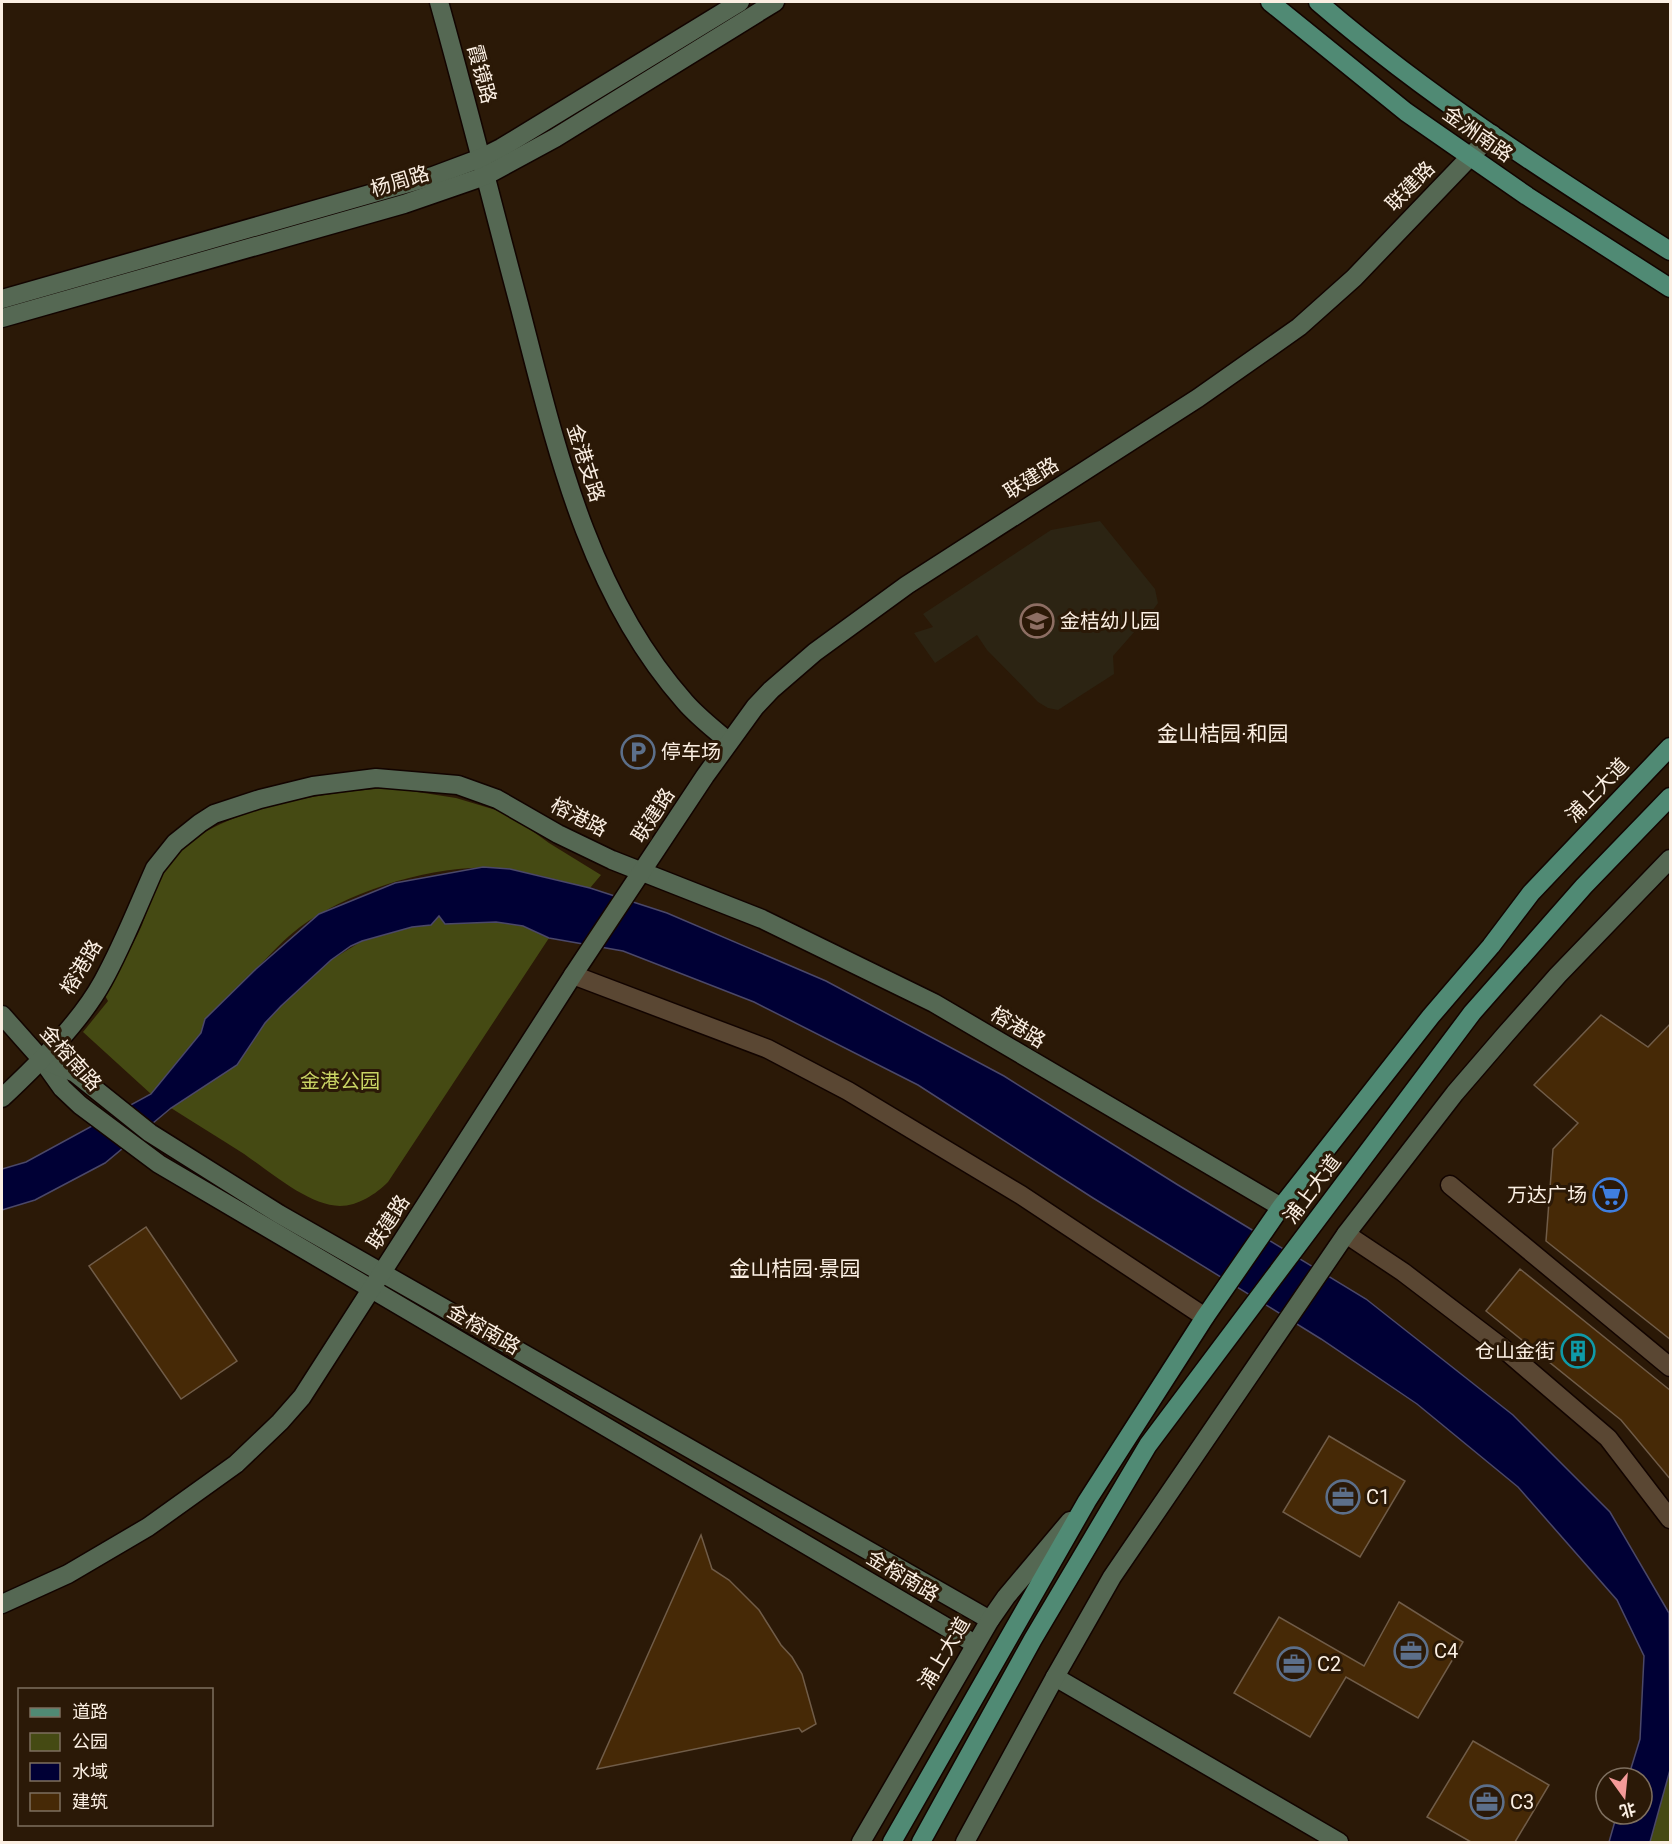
<svg xmlns="http://www.w3.org/2000/svg" width="1672" height="1844" font-family="Roboto,'Noto Sans SC',sans-serif">
  <rect width="100%" height="100%" fill="#2b1907"/>
  <path fill="#2c2413" d="M1100,521L1155,589L1158,603L1150,614L1113,656L1114,674L1058,710L1048,708L1038,702L987,650L977,635L935,663L914,633L933,627L923,614L1051,530Z"/>
  <g fill="#454a13">
    <path d="M392,788L456,798L509,814L549,843L601,875L590,888C564,882 537,874 511,870C447,859 351,889 300,927C284,939 271,954 257,968C240,985 223,1002 205,1019L201,1033L151,1094L83,1032L108,1001L103,992C116,970 132,949 142,925C149,907 154,888 164,870C199,809 328,791 392,788Z"/>
    <path d="M439,915L462,922H496L523,926L549,938L388,1182C376,1194 358,1206 340,1206C308,1206 267,1169 241,1152C218,1137 194,1123 171,1108L237,1065L265,1023L297,989L331,960L362,941L412,927L431,925Z"/>
    <path d="M1670,1770V1842H1649Z"/>
  </g>
  <path fill="#000035" stroke="#4b4869" stroke-width="1.5" d="M483,867L510,869L590,888L667,913L826,981L1004,1076L1178,1185L1366,1299L1513,1415L1610,1512L1669,1613L1670,1770L1650,1842H1609L1617,1814H1642V1778H1628L1640,1739L1644,1656L1617,1600L1518,1487L1417,1404L1321,1339L1093,1198L918,1085L754,1002L623,951L549,938L523,926L496,922L445,924L439,916L431,925L412,927L362,941L351,946L331,960L281,1006L265,1023L237,1065L171,1108L105,1163L35,1200L2,1210V1169L26,1162L151,1094L201,1033L205,1019L256,969L319,914L395,883Z"/>
  <g fill="#462906" stroke="#705c48" stroke-width="1.5">
    <path d="M1601,1015L1648,1047L1671,1023V1340L1546,1241L1553,1149L1578,1123L1534,1085Z"/>
    <path d="M146,1227L237,1361L181,1399L89,1266Z"/>
    <path d="M1520,1269L1671,1391V1480L1621,1420L1486,1311Z"/>
    <path d="M1329,1436L1405,1481L1360,1557L1283,1512Z"/>
    <path d="M701,1535L712,1569L729,1580L759,1610L781,1645L792,1657L802,1674L816,1724L802,1732L799,1728L597,1769Z"/>
    <path d="M1399,1602L1463,1642L1418,1718L1346,1677L1310,1737L1234,1693L1279,1617L1364,1666Z"/>
    <path d="M1473,1741L1549,1785L1515,1842H1471L1427,1817Z"/>
  </g>
  <g fill="none" stroke-linecap="round" stroke-linejoin="round">
    <g stroke="#120400" stroke-width="21">
      <g id="street">
        <path d="M573,975L768,1049L848,1091L1021,1195L1205,1317"/>
        <path d="M1450,1185L1670,1367"/>
        <path d="M1346,1234L1403,1272L1504,1349L1608,1438L1670,1519"/>
      </g>
    </g>
    <g stroke="#120400" stroke-width="21">
      <g id="secondary">
        <path d="M439,2C467,102 492,203 519,304C555,443 587,592 685,702C698,717 714,729 729,742"/>
        <path d="M2,299L433,176L481,158L501,148L740,2"/>
        <path d="M2,318L404,204L485,176L555,138L775,2"/>
        <path d="M2,1015L42,1060L62,1088L80,1105L159,1164L975,1644"/>
        <path d="M42,1060L75,1073L150,1133L279,1214L990,1620"/>
        <path d="M2,1098C37,1065 80,1023 103,981C123,945 138,906 155,868L175,843L200,823L214,814L260,799L313,786L376,778L458,785L497,799L558,834L612,860L762,919L934,1003L1281,1207"/>
        <path d="M2,1604L68,1574L148,1527L236,1464L280,1422L302,1397L573,975L705,776L755,707L771,690L815,652L907,585L1198,398L1299,327L1354,278L1492,134"/>
        <path d="M1055,1677L1339,1842"/>
        <path d="M861,1842L990,1620L1006,1597L1070,1521"/>
        <path d="M965,1842L1055,1677L1112,1577L1346,1234L1455,1093L1505,1035L1558,975L1670,859"/>
      </g>
    </g>
    <g stroke="#120400" stroke-width="21">
      <g id="primary">
        <path d="M1270,2L1406,112L1527,196L1670,288"/>
        <path d="M1318,2C1427,96 1549,174 1670,251"/>
        <path d="M892,1842L1087,1501L1205,1317L1281,1207L1431,1016L1491,946L1531,893L1670,747"/>
        <path d="M921,1842L1033,1639L1148,1445L1472,1013L1584,886L1670,797"/>
      </g>
    </g>
    <use href="#street" stroke="#5a4733" stroke-width="18"/>
    <use href="#secondary" stroke="#556853" stroke-width="18"/>
    <use href="#primary" stroke="#508a74" stroke-width="18"/>
  </g>
  <defs>
    <g id="school-ring" transform="scale(1.725)"><circle r="9.5" fill="#2b1907" stroke="#8d6e63" stroke-width="1.5"/><path d="M0-5L7-2L0 1L-7-2ZM-4 1L0 2.5L4 1V4Q0 6-4 4Z" fill="#8d6e63"/></g>
    <g id="parking-ring" transform="scale(1.725)"><circle r="9.5" fill="#2b1907" stroke="#5c6f8a" stroke-width="1.5"/><path d="M-3.5-5.5H1a3.5 3.5 0 0 1 0 7H-1V5.5H-3.5ZM-1-3.4V-.6H.8a1.4 1.4 0 0 0 0-2.8Z" fill="#5c6f8a"/></g>
    <g id="supermarket-ring" transform="scale(1.725)"><circle r="9.5" fill="#2b1907" stroke="#3f7fe0" stroke-width="1.5"/><path d="M-6-5.5h2.5l.6 2H6L4.5 2H-2.5L-4.4-4H-6ZM-1.5 3.2a1.3 1.3 0 1 0 .1 0ZM3 3.2a1.3 1.3 0 1 0 .1 0Z" fill="#3f7fe0"/></g>
    <g id="building-ring" transform="scale(1.725)"><circle r="9.5" fill="#2b1907" stroke="#0f9aa8" stroke-width="1.5"/><path d="M-4-6H4V6H1V3H-1V6H-4ZM-2.5-4.3h1.7v1.8h-1.7ZM.8-4.3h1.7v1.8H.8ZM-2.5-1h1.7V.8h-1.7ZM.8-1h1.7V.8H.8Z" fill="#0f9aa8"/></g>
    <g id="office-ring" transform="scale(1.725)"><circle r="9.5" fill="#2b1907" stroke="#5c6f8a" stroke-width="1.5"/><path d="M-6-3h4V-5.5h4V-3h4V5H-6ZM-1-4.5V-3h2v-1.5ZM-6 0V1H6V0Z" fill="#5c6f8a"/></g>
  </defs>
  <g fill-rule="evenodd">
    <use href="#school-ring" x="1037" y="621"/>
    <use href="#parking-ring" x="638" y="752"/>
    <use href="#supermarket-ring" x="1610" y="1195"/>
    <use href="#building-ring" x="1578" y="1351"/>
    <use href="#office-ring" x="1343" y="1497"/>
    <use href="#office-ring" x="1411" y="1651"/>
    <use href="#office-ring" x="1294" y="1664"/>
    <use href="#office-ring" x="1487" y="1802"/>
  </g>
  <g text-anchor="middle" dominant-baseline="central" stroke-width="6" stroke-linejoin="round" paint-order="stroke">
    <g font-size="20" fill="#fbefe3" stroke="#2b1907">
      <text transform="translate(482 74) rotate(75)">霞镜路</text>
      <text transform="translate(1478 134) rotate(35)">金洲南路</text>
      <text transform="translate(400 181) rotate(-17)">杨周路</text>
      <text transform="translate(1410 186) rotate(-46)">联建路</text>
      <text transform="translate(586 463) rotate(72)">金港支路</text>
      <text transform="translate(1031 478) rotate(-32)">联建路</text>
      <text transform="translate(1597 790) rotate(-46)">浦上大道</text>
      <text transform="translate(653 815) rotate(-57)">联建路</text>
      <text transform="translate(579 817) rotate(27)">榕港路</text>
      <text transform="translate(81 967) rotate(-59)">榕港路</text>
      <text transform="translate(1018 1027) rotate(31)">榕港路</text>
      <text transform="translate(71 1058) rotate(48)">金榕南路</text>
      <text transform="translate(1312 1189) rotate(-53)">浦上大道</text>
      <text transform="translate(388 1222) rotate(-57)">联建路</text>
      <text transform="translate(484 1329) rotate(30)">金榕南路</text>
      <text transform="translate(903 1576) rotate(31)">金榕南路</text>
      <text transform="translate(944 1653) rotate(-59)">浦上大道</text>
    </g>
    <g font-size="20" fill="#fbefe3" stroke="#2b1907" text-anchor="start">
      <text x="1060" y="621">金桔幼儿园</text>
      <text x="661" y="752">停车场</text>
      <text x="1587" y="1195" text-anchor="end">万达广场</text>
      <text x="1555" y="1351" text-anchor="end">仓山金街</text>
      <text x="1366" y="1497">C1</text>
      <text x="1434" y="1651">C4</text>
      <text x="1317" y="1664">C2</text>
      <text x="1510" y="1802">C3</text>
    </g>
    <g font-size="20" fill="#c9d464" stroke="#2b1907">
      <text x="340" y="1081">金港公园</text>
    </g>
    <g font-size="21" fill="#fbefe3" stroke="#2b1907">
      <text x="1223" y="734">金山桔园·和园</text>
      <text x="795" y="1269">金山桔园·景园</text>
    </g>
  </g>
  <rect width="1672" height="1844" fill="none" stroke="#fbefe3" stroke-width="6"/>
  <rect x="18" y="1688" width="195" height="138" fill="#2b1907" stroke="#7e6f5f" stroke-width="1.5"/>
  <rect x="30" y="1708" width="30" height="9" fill="#508a74" stroke="#7e6f5f" stroke-width="1.5"/>
  <text x="72" y="1718" font-size="18" fill="#fbefe3">道路</text>
  <rect x="30" y="1733" width="30" height="18" fill="#454a13" stroke="#7e6f5f" stroke-width="1.5"/>
  <text x="72" y="1748" font-size="18" fill="#fbefe3">公园</text>
  <rect x="30" y="1763" width="30" height="18" fill="#000035" stroke="#7e6f5f" stroke-width="1.5"/>
  <text x="72" y="1778" font-size="18" fill="#fbefe3">水域</text>
  <rect x="30" y="1793" width="30" height="18" fill="#462906" stroke="#7e6f5f" stroke-width="1.5"/>
  <text x="72" y="1808" font-size="18" fill="#fbefe3">建筑</text>
  <g transform="translate(1624 1796) rotate(165)"><circle r="28" fill="#2b1907" stroke="#7e6f5f" stroke-width="1.5"/>
  <path d="M0-4.5L10 22L0 15L-10 22Z" fill="#f59b99"/>
  <text y="-9" font-size="16" font-weight="bold" text-anchor="middle" fill="#fbefe3">北</text>
  </g>
</svg>
